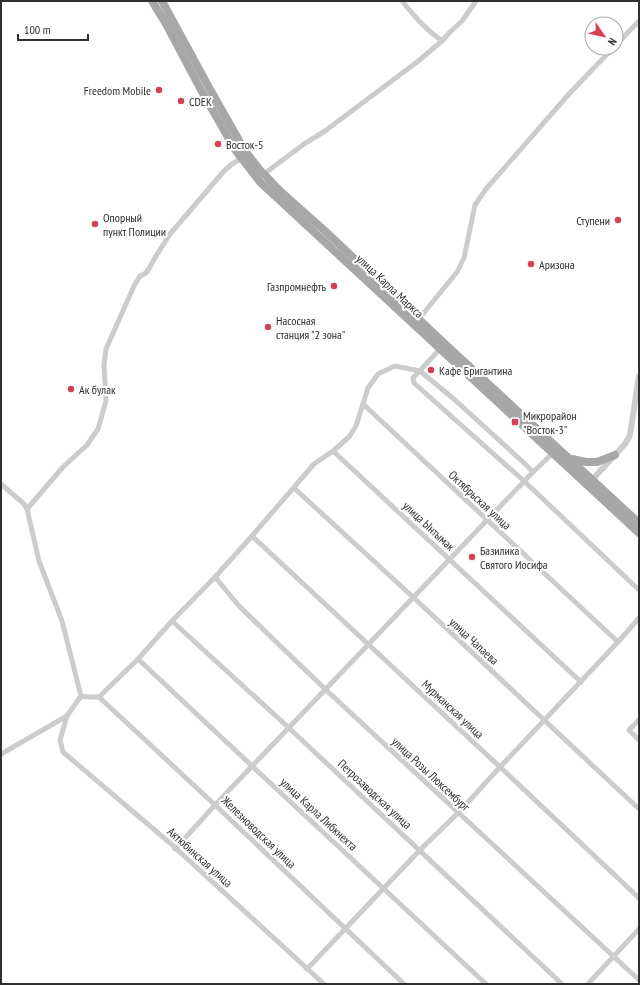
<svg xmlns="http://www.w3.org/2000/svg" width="640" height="985" font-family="'PT Sans Narrow',sans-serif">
  <rect width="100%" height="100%" fill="#fff"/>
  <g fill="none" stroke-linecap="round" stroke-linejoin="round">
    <g stroke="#ccc" stroke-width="5">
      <path d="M402,1C415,17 425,29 442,41"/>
      <path d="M616,45L639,21"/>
      <path d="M264,174L304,144L325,131L417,62L442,41L450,32L462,21L476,1"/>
      <path d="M418,320L457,272L464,258L475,205L486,189L569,94L613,48"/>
      <path d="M440,349L413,378L414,383L524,481L639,590"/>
      <path d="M363,404L618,642"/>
      <path d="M333,451L581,682"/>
      <path d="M1,484L24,504L27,509L39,561L62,621L81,696"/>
      <path d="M294,488L413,597L639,809"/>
      <path d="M27,509L63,467L87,445L98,429L106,401L104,365L106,349L134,286L140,276L146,273L150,267L156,256L170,234L224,171L232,164L244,157"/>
      <path d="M252,536L500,767L639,898"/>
      <path d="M215,577L239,606L325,689L639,980"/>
      <path d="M172,621L289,728L562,984"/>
      <path d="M138,659L252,766L486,984"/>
      <path d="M99,697L215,805L404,984"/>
      <path d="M639,720L629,730L639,740"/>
      <path d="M1,754L67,716"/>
      <path d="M175,849L215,805L533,472L553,453"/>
      <path d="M307,969L420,850L458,813L500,767L618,642L639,618"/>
      <path d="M324,984L170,843L63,752L60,740L67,716L81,696L89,697H99L138,659L172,621L215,577L252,536L314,464L333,451L349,437L356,426L368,388L378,374L395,366L420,371L455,400L523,462L533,472"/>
      <path d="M588,984L639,929"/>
    </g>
    <path stroke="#ccc" stroke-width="6" d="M590,482L625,444L630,435L639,376"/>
    <g stroke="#a7a7a7" stroke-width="8">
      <path d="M152,1L166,24L201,90L236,151L260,182L639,533"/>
      <path d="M162,1L207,84L245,151L260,170L280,191L325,231L445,344L639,523"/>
      <path d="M572,459L586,462H597L615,455"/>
    </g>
  </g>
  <g fill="#d74157" stroke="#fff" stroke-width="1.5">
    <circle cx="159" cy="90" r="4"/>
    <circle cx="181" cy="101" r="4"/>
    <circle cx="218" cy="144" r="4"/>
    <circle cx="618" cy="220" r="4"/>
    <circle cx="95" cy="224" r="4"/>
    <circle cx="531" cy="264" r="4"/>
    <circle cx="334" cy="286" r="4"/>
    <circle cx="268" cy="327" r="4"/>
    <circle cx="431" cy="370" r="4"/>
    <circle cx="71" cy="389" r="4"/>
    <rect x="511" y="418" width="8" height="8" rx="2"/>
    <circle cx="472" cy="557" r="4"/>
  </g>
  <g text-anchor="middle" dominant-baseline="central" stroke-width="4" stroke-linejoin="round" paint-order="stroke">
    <g font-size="12" fill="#2f2f2f" stroke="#fff" text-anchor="start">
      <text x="151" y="90" text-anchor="end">Freedom Mobile</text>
      <text x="189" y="101">CDEK</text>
      <text x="226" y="144">Восток-5</text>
      <text x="103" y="217">Опорный<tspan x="103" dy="14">пункт Полиции</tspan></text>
      <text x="610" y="220" text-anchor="end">Ступени</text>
      <text x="539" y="264">Аризона</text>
      <text x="326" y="286" text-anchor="end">Газпромнефть</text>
      <text x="276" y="320">Насосная<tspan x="276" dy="14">станция "2 зона"</tspan></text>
      <text x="439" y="370">Кафе Бригантина</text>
      <text x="79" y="389">Ак булак</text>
      <text x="523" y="415">Микрорайон<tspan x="523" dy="14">"Восток-3"</tspan></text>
      <text x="480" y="550">Базилика<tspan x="480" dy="14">Святого Иосифа</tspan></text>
    </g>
    <g font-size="12" fill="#2f2f2f" stroke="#fff">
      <text transform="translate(390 286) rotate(43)">улица Карла Маркса</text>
      <text transform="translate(480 500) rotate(43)">Октябрьская улица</text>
      <text transform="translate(429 526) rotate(43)">улица Ынтымак</text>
      <text transform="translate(474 641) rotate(43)">улица Чапаева</text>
      <text transform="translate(453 709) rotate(43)">Мурманская улица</text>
      <text transform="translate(431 774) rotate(43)">улица Розы Люксембург</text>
      <text transform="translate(375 794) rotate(43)">Петрозаводская улица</text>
      <text transform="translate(319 814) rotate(43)">улица Карла Либкнехта</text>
      <text transform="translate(259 832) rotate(44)">Железноводская улица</text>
      <text transform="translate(200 857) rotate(42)">Актюбинская улица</text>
    </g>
  </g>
  <rect width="640" height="985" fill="none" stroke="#2f2f2f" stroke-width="4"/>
  <g transform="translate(604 36) rotate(124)"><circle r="19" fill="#ffffff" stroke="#acacac"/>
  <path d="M0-3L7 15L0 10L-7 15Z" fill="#d74157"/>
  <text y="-6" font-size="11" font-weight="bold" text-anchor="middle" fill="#2f2f2f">N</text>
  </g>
  <path d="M18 34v6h70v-6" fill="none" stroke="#2f2f2f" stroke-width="2"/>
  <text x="24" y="34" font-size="12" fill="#2f2f2f" stroke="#ffffff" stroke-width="3" paint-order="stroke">100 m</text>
</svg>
